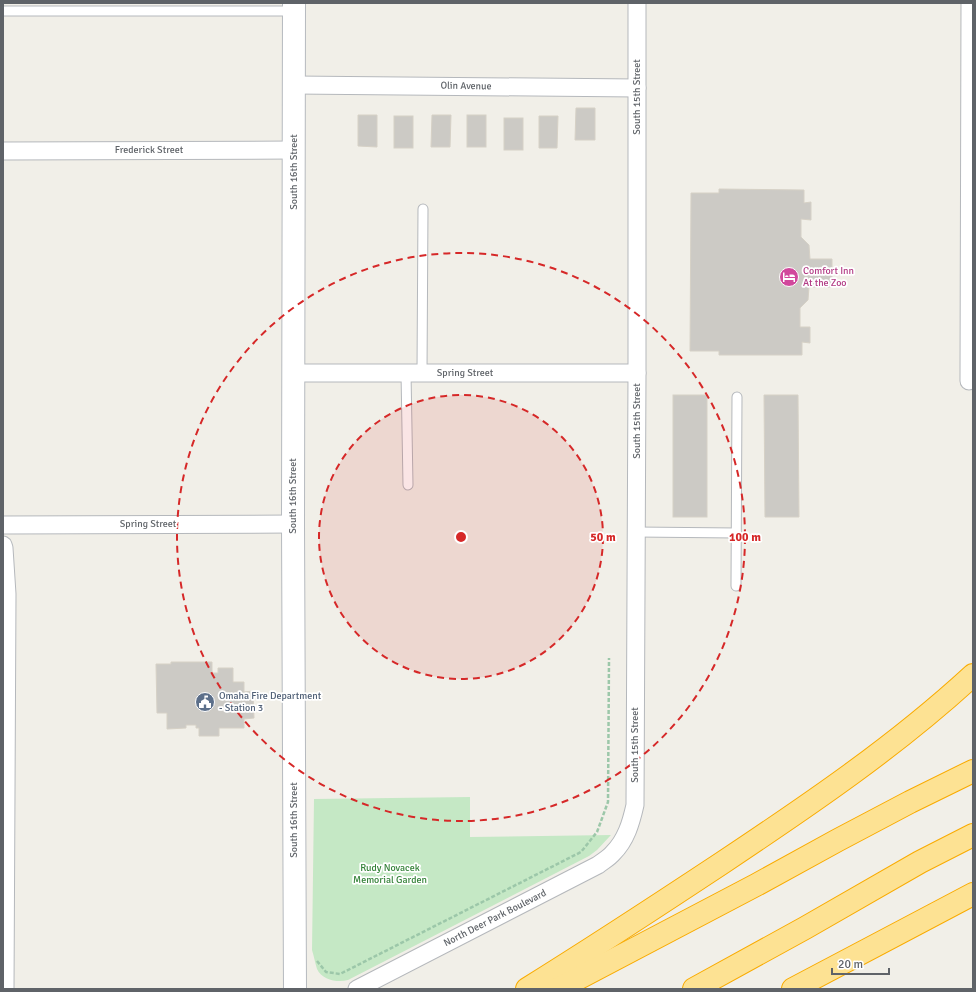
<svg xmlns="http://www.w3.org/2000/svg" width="976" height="992" font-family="Signika,sans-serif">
  <rect width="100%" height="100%" fill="#f1efe8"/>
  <path fill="#c5e8c5" d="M470,797V837L611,835L597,850L589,856L348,980C338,983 322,980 317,969C315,963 314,956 312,950L314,799Z"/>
  <g fill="#cccac5" stroke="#d6d1c6">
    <path d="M576,108H595V140H575Z"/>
    <path d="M358,115H377V147L358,146Z"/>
    <path d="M432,115H451L450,147H431Z"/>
    <rect x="467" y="115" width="19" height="32"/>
    <rect x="394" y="116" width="19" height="32"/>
    <path d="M539,116H558L557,148H539Z"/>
    <rect x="504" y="118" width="19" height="32"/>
    <path d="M719,189L804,190V203L811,202V220L801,219V237L809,245L810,259H832V287H809L808,300L800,308V327H810V343L802,342V355H719V351H690L691,193H719Z"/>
    <rect x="673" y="395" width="34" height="122"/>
    <path d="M764,395H798L799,517H765Z"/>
    <path d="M171,662H212V673H218V668H233V682H244V692L253,691L254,718L244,719V728H219V736H199V728H196V725H186V728L167,729V713H157L156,664H171Z"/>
  </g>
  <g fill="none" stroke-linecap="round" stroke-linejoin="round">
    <g stroke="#b5b8bc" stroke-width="11">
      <g id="lane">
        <path d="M3,11H294"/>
        <path d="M406,373L408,485"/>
        <path d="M422,373L423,209"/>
        <path d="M636,532L736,533"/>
        <path d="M736,586L737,397"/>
      </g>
    </g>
    <g stroke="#b5b8bc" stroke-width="19">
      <g id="street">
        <path d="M294,85L637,88"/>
        <path d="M3,151L294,150"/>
        <path d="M294,373H637"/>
        <path d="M969,381L970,3"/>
        <path d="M3,525L293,524"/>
        <path d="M3,545L4,548L7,594L5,989"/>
        <path d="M357,989L598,865C603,861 609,858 613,853C626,840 631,823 635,805L637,373V3"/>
      </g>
    </g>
    <g stroke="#b6babf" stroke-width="24">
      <path id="secondary" d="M294,3L293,524L295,989"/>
    </g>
    <g stroke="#f9ab00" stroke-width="24">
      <g id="highway">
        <path d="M527,989C593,948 657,906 722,863C809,805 896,746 973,675"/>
        <path d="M558,989L756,885L838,840L910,802L973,771"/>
        <path d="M694,989L805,928L920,862L973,835"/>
        <path d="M793,989L973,894"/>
      </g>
    </g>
    <path stroke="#9cc7a9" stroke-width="2.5" stroke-dasharray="4 2" stroke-linecap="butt" d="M317,961L326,972L340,974L581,852L597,832L608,802L609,658"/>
    <use href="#lane" stroke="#fff" stroke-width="9"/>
    <use href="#street" stroke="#fff" stroke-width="17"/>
    <use href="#secondary" stroke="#fff" stroke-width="22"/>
    <use href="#highway" stroke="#fde293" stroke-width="22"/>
  </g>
  <circle cx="461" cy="537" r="142" fill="#d62828" fill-opacity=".12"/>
  <g fill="none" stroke="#d62828" stroke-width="2" stroke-dasharray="7 5">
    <circle cx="461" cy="537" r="142"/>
    <circle cx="461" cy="537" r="284"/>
  </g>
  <defs>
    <g id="hotel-disc" transform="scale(1)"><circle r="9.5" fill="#d1479c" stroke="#fff"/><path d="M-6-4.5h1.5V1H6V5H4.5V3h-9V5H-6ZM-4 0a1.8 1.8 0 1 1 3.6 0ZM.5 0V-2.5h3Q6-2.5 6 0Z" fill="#fff"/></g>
    <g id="civic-disc" transform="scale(1)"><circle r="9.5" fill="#5c6f8a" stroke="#fff"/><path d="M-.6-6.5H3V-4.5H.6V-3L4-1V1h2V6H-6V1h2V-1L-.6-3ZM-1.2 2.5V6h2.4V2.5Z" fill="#fff"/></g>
  </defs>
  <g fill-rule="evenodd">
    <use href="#hotel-disc" x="789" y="277"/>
    <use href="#civic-disc" x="205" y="702"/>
  </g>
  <g text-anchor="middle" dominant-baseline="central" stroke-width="3.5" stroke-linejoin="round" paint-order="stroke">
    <g font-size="10" fill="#5f6368" stroke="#fff">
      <text transform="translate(466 86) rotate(1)">Olin Avenue</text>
      <text transform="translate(637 97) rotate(-90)">South 15th Street</text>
      <text x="149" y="150">Frederick Street</text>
      <text transform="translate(294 172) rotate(-90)">South 16th Street</text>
      <text x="465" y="373">Spring Street</text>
      <text transform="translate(637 421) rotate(-90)">South 15th Street</text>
      <text transform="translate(293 496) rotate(-90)">South 16th Street</text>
      <text x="148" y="524">Spring Street</text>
      <text transform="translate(635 745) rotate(-90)">South 15th Street</text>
      <text transform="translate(294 820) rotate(-90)">South 16th Street</text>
      <text transform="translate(495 918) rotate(-27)">North Deer Park Boulevard</text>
    </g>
    <g font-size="10" fill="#b23c85" stroke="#fff" text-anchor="start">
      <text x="803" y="271">Comfort Inn<tspan x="803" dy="12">At the Zoo</tspan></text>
    </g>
    <g font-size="10" fill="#4e5e75" stroke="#fff" text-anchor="start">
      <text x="219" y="696">Omaha Fire Department<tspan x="219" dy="12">- Station 3</tspan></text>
    </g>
    <g font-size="10" fill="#348238" stroke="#fff">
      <text x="390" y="868">Rudy Novacek<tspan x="390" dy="12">Memorial Garden</tspan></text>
    </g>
  </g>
  <circle cx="461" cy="537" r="6" fill="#d62828" stroke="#fff" stroke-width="2"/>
  <g font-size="12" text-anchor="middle" font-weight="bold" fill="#d62828" stroke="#fff" stroke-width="3.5" stroke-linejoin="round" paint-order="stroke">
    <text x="603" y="541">50 m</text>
    <text x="745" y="541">100 m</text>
  </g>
  <rect width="976" height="992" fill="none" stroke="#5f6368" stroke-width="8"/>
  <path d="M832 968v6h57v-6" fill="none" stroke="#5f6368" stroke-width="2"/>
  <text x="838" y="968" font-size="12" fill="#5f6368" stroke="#ffffff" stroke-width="3" paint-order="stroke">20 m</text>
</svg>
